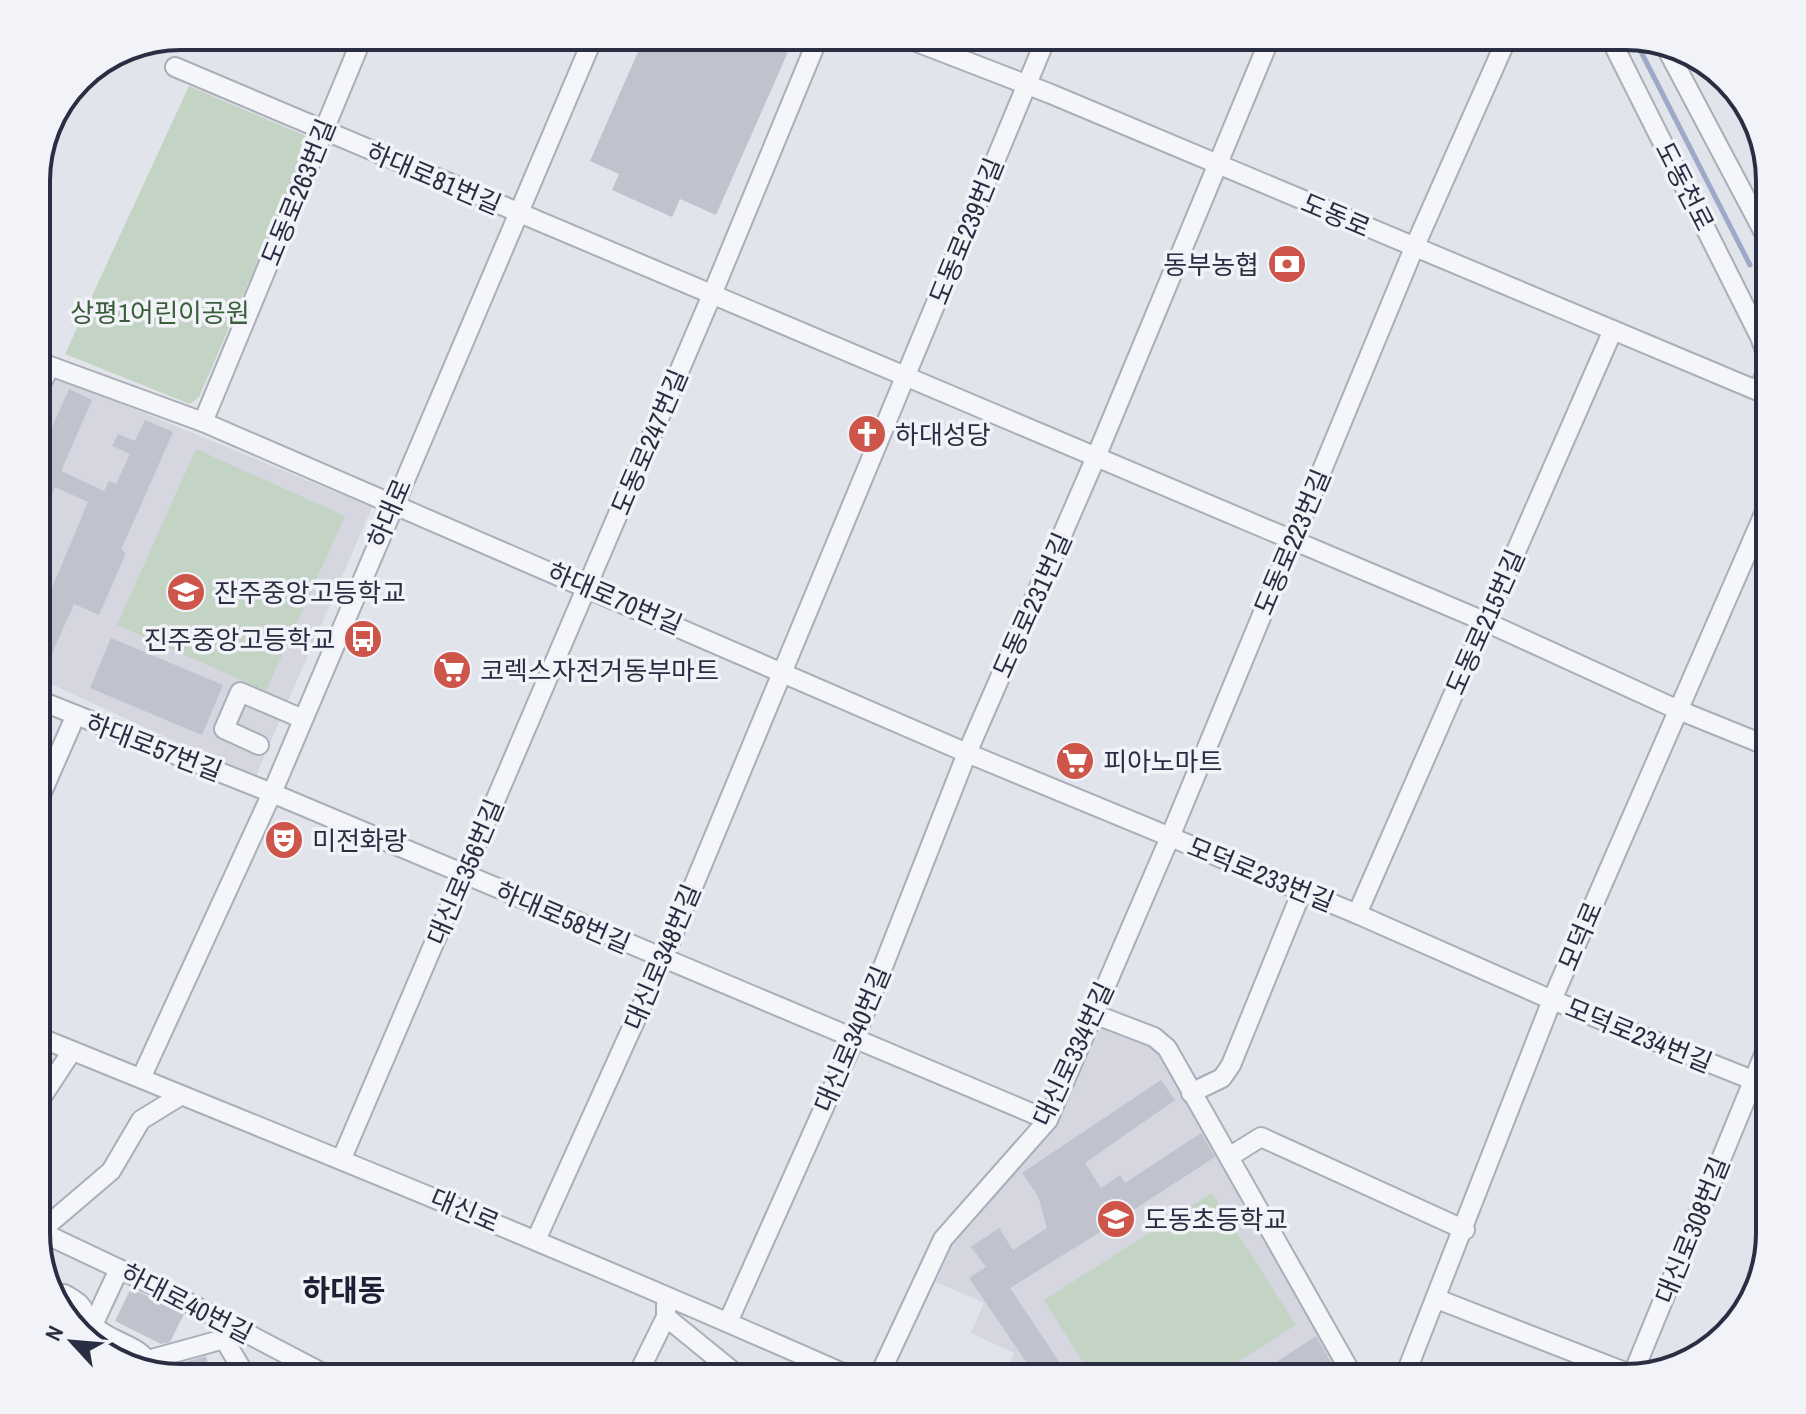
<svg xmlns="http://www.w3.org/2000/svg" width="1806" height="1414" font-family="'Archivo Narrow','Noto Sans KR',sans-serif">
  <rect width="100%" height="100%" fill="#e2e4eb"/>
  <g fill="#d5d6e0">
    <path d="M52,375L372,507L255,778L36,677V412Z"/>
    <path d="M1112,1025L1153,1043L1350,1376L1003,1378L1014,1353L971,1333L984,1303L936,1282L954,1242L1058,1125L1101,1027Z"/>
  </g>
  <g fill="#c4d4c4">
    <path d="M189,86L311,138L199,397L190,404L65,354Z"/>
    <path d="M196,449L345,516L266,691L117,625Z"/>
    <path d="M1212,1193L1296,1325L1212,1378H1093L1044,1300Z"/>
  </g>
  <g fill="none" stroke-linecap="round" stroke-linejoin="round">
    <path stroke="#9ea9ca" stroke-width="5" d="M1635,40L1750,265"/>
  </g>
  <g fill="#c0c2cd">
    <path d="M645,36H795L716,215L680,199L672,217L612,190L619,174L590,161Z"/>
    <path d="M69,389L92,400L61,471L104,491L109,481L116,484L130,454L112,446L118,434L135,441L145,420L173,432L121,550L126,553L99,615L74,604L37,687L36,596L47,600L88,502L55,487L36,529V464Z"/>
    <path d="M111,638L223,685L202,735L90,688Z"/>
    <path d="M1161,1080L1175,1100L1085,1163L1101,1188L1120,1175L1125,1183L1201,1133L1215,1157L1118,1220L1123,1229L1110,1238L1105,1229L1010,1288L1070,1378H1037L969,1278L986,1267L971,1247L999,1228L1013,1250L1047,1228L1038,1196L1022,1173Z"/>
    <path d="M131,1288L184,1314L170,1342L161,1344L115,1321Z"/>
    <path d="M1316,1336L1340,1378H1252Z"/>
    <path d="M206,1356L212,1378H181L177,1364Z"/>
  </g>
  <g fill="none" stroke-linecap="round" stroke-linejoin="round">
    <g stroke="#abadb9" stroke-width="22">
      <g id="minor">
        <path d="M363,36L203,422L967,753L1357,914L1552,1000L1770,1087"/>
        <path d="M901,36L1051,94L1770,396"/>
        <path d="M1609,36L1760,337C1769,360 1771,369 1757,390"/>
        <path d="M1669,53L1770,244"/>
        <path d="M175,67L1486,622L1676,709L1770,747"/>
        <path d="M36,395L50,366L203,422"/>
        <path d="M36,699L272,793L1048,1120"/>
        <path d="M259,745L224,729L240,692L303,719"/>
        <path d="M36,806L75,717"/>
        <path d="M1357,914L1613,330"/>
        <path d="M1094,1014L1154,1037L1167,1048L1354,1378"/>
        <path d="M36,1036C310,1147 584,1258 854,1378"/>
        <path d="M142,1076L272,793L594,36"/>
        <path d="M1191,1093L1222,1078L1231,1065L1302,891"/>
        <path d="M36,1106L72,1051"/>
        <path d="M1229,1157L1261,1137L1465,1230"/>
        <path d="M342,1158L711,297L819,36"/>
        <path d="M41,1232L172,1294L332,1378"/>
        <path d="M36,1235L111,1171L141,1120L180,1096"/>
        <path d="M536,1240L663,959L1047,36"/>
        <path d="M51,1297L64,1294C91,1308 79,1311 94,1326C113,1344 139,1343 152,1367"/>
        <path d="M1437,1299L1635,1376"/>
        <path d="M666,1317L741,1378"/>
        <path d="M728,1322L855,1038L967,753L1096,457L1271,36"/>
        <path d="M224,1339L247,1378"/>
        <path d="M94,1345L93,1325L119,1269"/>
        <path d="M148,1360L224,1339L231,1325"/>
        <path d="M1632,1376L1770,1040"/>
        <path d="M636,1378L666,1317V1305"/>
        <path d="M878,1378L943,1239L1048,1120L1170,837L1414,248L1508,36"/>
        <path d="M1404,1378L1552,1000L1770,500"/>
      </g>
    </g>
    <use href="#minor" stroke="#f5f6f9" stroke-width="18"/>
  </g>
  <defs>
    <g id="bank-disc" transform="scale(2)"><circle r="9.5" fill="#cd554a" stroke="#f2f3f8"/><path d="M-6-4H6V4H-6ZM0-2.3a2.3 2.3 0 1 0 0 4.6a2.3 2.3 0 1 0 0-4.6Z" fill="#fff"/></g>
    <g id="church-disc" transform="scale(2)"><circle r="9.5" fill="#cd554a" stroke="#f2f3f8"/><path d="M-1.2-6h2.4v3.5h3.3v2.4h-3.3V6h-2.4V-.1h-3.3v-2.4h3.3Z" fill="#fff"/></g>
    <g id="school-disc" transform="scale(2)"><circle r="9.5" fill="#cd554a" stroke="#f2f3f8"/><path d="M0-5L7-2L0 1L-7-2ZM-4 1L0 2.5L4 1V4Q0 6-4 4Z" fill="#fff"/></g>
    <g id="bus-disc" transform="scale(2)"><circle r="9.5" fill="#cd554a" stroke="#f2f3f8"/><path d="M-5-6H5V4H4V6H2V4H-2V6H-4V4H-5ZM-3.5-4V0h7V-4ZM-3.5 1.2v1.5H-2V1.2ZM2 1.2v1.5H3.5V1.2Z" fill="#fff"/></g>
    <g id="supermarket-disc" transform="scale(2)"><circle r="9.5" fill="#cd554a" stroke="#f2f3f8"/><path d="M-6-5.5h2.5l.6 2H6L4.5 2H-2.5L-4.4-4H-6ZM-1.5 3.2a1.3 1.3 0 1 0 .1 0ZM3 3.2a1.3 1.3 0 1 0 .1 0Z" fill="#fff"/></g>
    <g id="theatre-disc" transform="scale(2)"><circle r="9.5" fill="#cd554a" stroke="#f2f3f8"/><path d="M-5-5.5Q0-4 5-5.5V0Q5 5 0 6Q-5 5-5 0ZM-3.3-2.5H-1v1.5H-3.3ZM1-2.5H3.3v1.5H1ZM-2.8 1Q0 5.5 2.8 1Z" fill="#fff"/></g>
  </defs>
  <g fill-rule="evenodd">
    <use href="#bank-disc" x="1287" y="264"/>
    <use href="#church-disc" x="867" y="434"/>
    <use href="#school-disc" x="186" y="592"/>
    <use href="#bus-disc" x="363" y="639"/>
    <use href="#supermarket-disc" x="452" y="670"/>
    <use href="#supermarket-disc" x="1075" y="761"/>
    <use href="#theatre-disc" x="284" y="840"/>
    <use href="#school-disc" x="1116" y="1219"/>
  </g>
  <g text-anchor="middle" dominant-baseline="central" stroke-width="7" stroke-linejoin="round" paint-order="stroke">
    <g font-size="26" fill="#2a2e43" stroke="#f2f3f8">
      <text transform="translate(434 178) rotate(23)">하대로81번길</text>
      <text transform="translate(1685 186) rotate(63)">도동천로</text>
      <text transform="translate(298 192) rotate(-68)">도동로263번길</text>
      <text transform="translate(1336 215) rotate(23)">도동로</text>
      <text transform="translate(966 231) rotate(-68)">도동로239번길</text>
      <text transform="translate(649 442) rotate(-67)">도동로247번길</text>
      <text transform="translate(389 513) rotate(-67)">하대로</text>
      <text transform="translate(1292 542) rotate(-67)">도동로223번길</text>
      <text transform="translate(615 598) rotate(23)">하대로70번길</text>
      <text transform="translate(1032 605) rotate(-66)">도동로231번길</text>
      <text transform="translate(1485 622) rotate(-66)">도동로215번길</text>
      <text transform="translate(154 747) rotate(21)">하대로57번길</text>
      <text transform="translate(465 872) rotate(-67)">대신로356번길</text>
      <text transform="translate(1261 874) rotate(22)">모덕로233번길</text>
      <text transform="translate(563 917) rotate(23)">하대로58번길</text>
      <text transform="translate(1580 936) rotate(-67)">모덕로</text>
      <text transform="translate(662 957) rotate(-67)">대신로348번길</text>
      <text transform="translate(1639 1035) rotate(22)">모덕로234번길</text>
      <text transform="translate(852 1039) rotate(-67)">대신로340번길</text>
      <text transform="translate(1073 1054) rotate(-65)">대신로334번길</text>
      <text transform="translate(465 1210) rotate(23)">대신로</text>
      <text transform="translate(1692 1230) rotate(-68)">대신로308번길</text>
      <text transform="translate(187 1303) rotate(27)">하대로40번길</text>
    </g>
    <g font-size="26" fill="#2a2e43" stroke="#f2f3f8" text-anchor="start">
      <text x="1259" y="264" text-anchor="end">동부농협</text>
      <text x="895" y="434">하대성당</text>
      <text x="214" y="592">잔주중앙고등학교</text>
      <text x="335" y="639" text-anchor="end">진주중앙고등학교</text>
      <text x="480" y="670">코렉스자전거동부마트</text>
      <text x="1103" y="761">피아노마트</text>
      <text x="312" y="840">미전화랑</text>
      <text x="1144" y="1219">도동초등학교</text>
    </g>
    <g font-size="26" fill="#385e3a" stroke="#f2f3f8">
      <text x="160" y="312">상평1어린이공원</text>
    </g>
    <g font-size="30" font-weight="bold" fill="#1d1f34" stroke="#f2f3f8">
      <text x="344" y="1290">하대동</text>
    </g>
  </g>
  <path d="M0 0H1806V1414H0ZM181 50H1625A131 131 0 0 1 1756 181V1233A131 131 0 0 1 1625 1364H181A131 131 0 0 1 50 1233V181A131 131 0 0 1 181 50Z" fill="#f2f3f8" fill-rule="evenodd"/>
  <path fill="none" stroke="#2a2e43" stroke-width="4" d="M181 50H1625A131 131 0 0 1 1756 181V1233A131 131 0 0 1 1625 1364H181A131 131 0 0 1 50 1233V181A131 131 0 0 1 181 50Z"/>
  <g transform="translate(72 1342) rotate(296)" stroke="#f2f3f8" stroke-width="6" paint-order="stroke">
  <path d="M0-6L14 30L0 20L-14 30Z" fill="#2a2e43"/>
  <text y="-12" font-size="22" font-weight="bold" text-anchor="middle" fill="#2a2e43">N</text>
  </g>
</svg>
